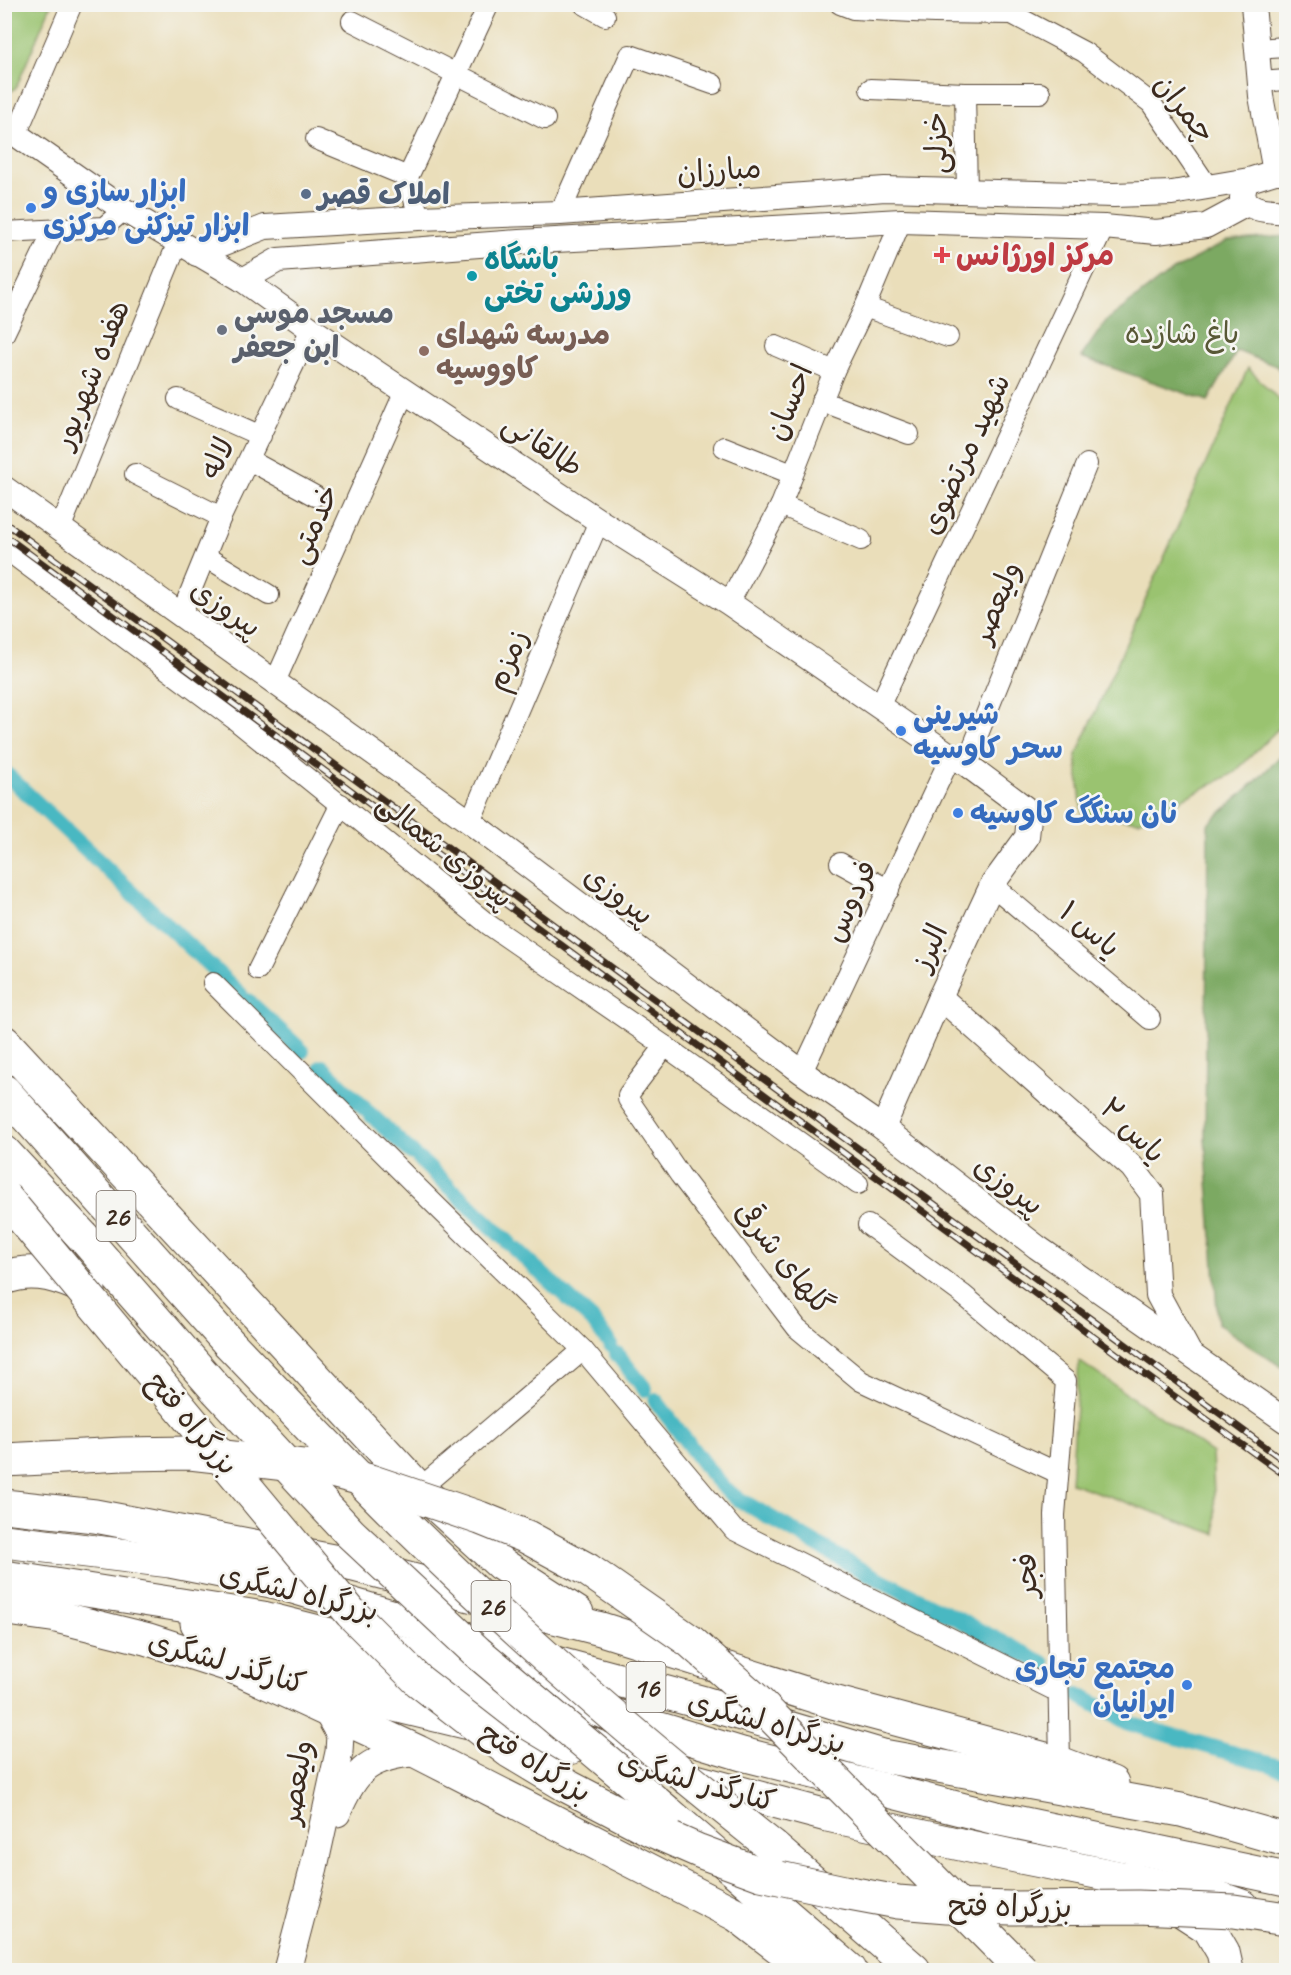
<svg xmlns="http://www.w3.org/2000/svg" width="1291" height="1975" font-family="Caveat,'Playpen Sans Arabic',sans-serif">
  <rect width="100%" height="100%" fill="#f6f6f2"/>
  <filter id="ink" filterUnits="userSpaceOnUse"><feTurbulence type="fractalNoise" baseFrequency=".0167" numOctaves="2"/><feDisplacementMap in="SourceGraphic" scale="12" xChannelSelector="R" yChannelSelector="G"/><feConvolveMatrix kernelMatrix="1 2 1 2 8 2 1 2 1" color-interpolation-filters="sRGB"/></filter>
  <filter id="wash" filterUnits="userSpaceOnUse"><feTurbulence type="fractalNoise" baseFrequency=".008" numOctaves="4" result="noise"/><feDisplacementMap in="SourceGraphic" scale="24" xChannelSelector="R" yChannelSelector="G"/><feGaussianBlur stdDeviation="1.35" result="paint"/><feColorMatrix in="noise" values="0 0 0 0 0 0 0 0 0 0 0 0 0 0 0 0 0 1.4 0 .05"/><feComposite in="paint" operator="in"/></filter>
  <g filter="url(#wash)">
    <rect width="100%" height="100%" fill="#eadeba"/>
    <g fill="#9ac36f" stroke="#6a7646" stroke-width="1.5">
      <path d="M5,4L51,5L16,88L5,95Z"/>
      <path d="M1248,368L1286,407V721L1234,773L1139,821L1082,813L1076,756Z"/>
      <path d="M1079,1361L1212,1453L1216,1534L1071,1483Z"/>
    </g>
    <g fill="#7ba962" stroke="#5b6a40" stroke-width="1.5">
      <path d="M1286,236V377L1276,366L1237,351L1208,401L1081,357L1106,321L1170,272L1227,241Z"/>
      <path d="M1286,750V1370L1218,1324L1205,1138L1208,824L1257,780Z"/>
    </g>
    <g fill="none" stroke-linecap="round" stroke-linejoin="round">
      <g stroke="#4ab8c2" stroke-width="16">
        <path d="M4,772L240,994"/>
        <path d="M248,1001L302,1051"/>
        <path d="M322,1067L364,1108"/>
        <path d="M369,1113L412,1153"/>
        <path d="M420,1160L449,1187"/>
        <path d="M455,1192L509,1243"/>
        <path d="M516,1250L592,1320L610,1344"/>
        <path d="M617,1354L645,1389"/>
        <path d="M656,1401L705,1466"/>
        <path d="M709,1471L722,1486L735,1497L852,1565L1043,1663"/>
        <path d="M1078,1695L1129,1723L1286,1769"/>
      </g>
    </g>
  </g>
  <g filter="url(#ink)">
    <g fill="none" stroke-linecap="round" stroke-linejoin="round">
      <g stroke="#554535" stroke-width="22">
        <g id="minor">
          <path d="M584,4L605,16"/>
          <path d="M840,4L853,9L934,13L1012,14L1084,52L1151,103L1208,187"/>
          <path d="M352,21L545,119"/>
          <path d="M1257,49L1286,47"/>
          <path d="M1260,82L1286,80"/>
          <path d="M870,89L965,93H1040"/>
          <path d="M965,93L967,192"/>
          <path d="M16,135L72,4"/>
          <path d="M316,139L408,177"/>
          <path d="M560,213L630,55L713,84"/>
          <path d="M419,218L408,177L489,4"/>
          <path d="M4,232L104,227L124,210"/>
          <path d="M865,307L948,337"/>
          <path d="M4,334L54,230"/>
          <path d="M776,346L834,371"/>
          <path d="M178,399L261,436"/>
          <path d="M821,401L909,434"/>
          <path d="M724,447L792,474"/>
          <path d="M249,460L315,496"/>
          <path d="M135,474L221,517"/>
          <path d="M781,505L861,540"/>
          <path d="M60,529L178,242"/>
          <path d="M4,548L234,719L489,925L665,1046L858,1184"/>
          <path d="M206,557L269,595"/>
          <path d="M729,603L781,505L834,371L865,307L901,221"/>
          <path d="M181,615L221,517L311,329"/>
          <path d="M275,682L405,391"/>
          <path d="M879,707L1104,227"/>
          <path d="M966,764L1087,464"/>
          <path d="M470,822L599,521"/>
          <path d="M840,863L889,890"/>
          <path d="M992,885L1150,1019"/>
          <path d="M258,970L341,804"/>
          <path d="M213,983L415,1185L583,1350L734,1530L1058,1692"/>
          <path d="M665,1046L628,1095V1099L680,1175L797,1328L861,1381L1058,1473"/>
          <path d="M802,1072L951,756"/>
          <path d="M868,1225L962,1294L1066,1381L1055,1515L1060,1763"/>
          <path d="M419,1489L583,1350"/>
        </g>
      </g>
      <g stroke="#554535" stroke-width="26">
        <g id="tertiary">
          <path d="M1253,4L1261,96L1275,172"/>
          <path d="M4,126L124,210L243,280L311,329L599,521L729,603L951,756L966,764L1025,808L1029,818L1027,837L992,885L940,997L883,1128"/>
          <path d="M1244,190L1242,198C1253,212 1270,210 1286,212"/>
          <path d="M197,254L265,227L419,218L560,213L885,189L1114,195L1172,193L1249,180L1275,172H1286"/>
          <path d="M243,280L278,260L519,242L901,221L1104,227L1156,232L1206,226L1247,204"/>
          <path d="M4,488L470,822L802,1072L883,1128L1037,1247L1286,1421"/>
          <path d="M940,997L1132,1167L1152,1194L1158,1295L1189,1352"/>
        </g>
      </g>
      <g stroke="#554535" stroke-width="29">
        <g id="secondary">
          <path d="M337,1813C356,1768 369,1757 418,1752"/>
          <path d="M287,1970L314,1867L339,1752L340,1735L326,1710"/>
        </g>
      </g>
      <g stroke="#554535" stroke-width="34">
        <g id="primary">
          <path d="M4,1609L54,1616L147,1639L234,1667L571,1748"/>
          <path d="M686,1778L825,1815L1018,1857L1215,1896L1243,1906"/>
        </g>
      </g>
      <g stroke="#554535" stroke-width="35">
        <g id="trunk">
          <path d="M4,1042L419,1489L501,1564L577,1613"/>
          <path d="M4,1091L228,1342"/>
          <path d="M4,1152L86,1240L216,1389"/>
          <path d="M4,1278C35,1266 62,1277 89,1290"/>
          <path d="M4,1506L95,1516L354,1565L601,1629L833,1702L1060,1763L1112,1783"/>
          <path d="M4,1541L170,1561L276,1582L503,1649L704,1703L883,1756L1181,1810L1286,1840"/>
          <path d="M4,1577L263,1618L453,1666L742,1754L996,1818L1286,1879"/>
          <path d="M197,1623L280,1651L521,1717L649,1767"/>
          <path d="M234,1667L418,1752L737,1915L809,1970"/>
          <path d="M667,1812L850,1970"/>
          <path d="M774,1848L914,1970"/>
          <path d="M1132,1878L1209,1928L1223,1952L1227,1970"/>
        </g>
      </g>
      <use href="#minor" stroke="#fff" stroke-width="20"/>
      <use href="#tertiary" stroke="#fff" stroke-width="24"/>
      <use href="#secondary" stroke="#fff" stroke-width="27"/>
      <use href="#primary" stroke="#fff" stroke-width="32"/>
      <use href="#trunk" stroke="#fff" stroke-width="33"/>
      <g stroke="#3b2a1e" stroke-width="7">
        <g id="rail">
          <path d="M4,522L1286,1462"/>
          <path d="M4,535L1170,1393L1286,1476"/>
        </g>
      </g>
      <use href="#rail" stroke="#f6f6f2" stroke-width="4.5" stroke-dasharray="14" stroke-linecap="butt"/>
      <g stroke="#554535" stroke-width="35" stroke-linecap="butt">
        <g id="trunk-bridge">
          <path d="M4,1196L351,1613L419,1681L509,1751L569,1787L651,1830L699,1851L761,1874L844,1892L898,1902L947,1906L1011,1908L1138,1907L1234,1911L1286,1919"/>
          <path d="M228,1342C290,1406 351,1472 415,1534C528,1645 649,1749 774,1848"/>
          <path d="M216,1389L350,1533L477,1652L667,1812"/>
          <path d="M4,1460L123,1454L190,1453L320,1468L370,1481L480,1518L527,1537L588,1570L690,1641L754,1698L1022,1970"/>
        </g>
      </g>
      <use href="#trunk-bridge" stroke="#fff" stroke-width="33"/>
    </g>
  </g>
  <circle fill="#5c6f8a" stroke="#f6f6f2" stroke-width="2" cx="306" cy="194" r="6"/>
  <g fill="#3f7fe0" stroke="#f6f6f2" stroke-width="2">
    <circle cx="31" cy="208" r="6"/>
    <circle cx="901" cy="731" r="6"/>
    <circle cx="958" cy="813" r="6"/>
    <circle cx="1187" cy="1685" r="6"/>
  </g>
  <path fill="#e0444e" stroke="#f6f6f2" stroke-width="2" d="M939 246h6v6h6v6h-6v6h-6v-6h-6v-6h6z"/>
  <circle fill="#0f9aa8" stroke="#f6f6f2" stroke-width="2" cx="472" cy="276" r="6"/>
  <circle fill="#6b7280" stroke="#f6f6f2" stroke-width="2" cx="222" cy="330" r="6"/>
  <circle fill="#8d6e63" stroke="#f6f6f2" stroke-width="2" cx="424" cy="351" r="6"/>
  <g text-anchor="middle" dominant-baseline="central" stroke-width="5" stroke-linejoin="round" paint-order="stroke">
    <g fill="#f6f6f2" stroke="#73675e" stroke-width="1.5">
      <rect x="96.5" y="1191" width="39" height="50" rx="4.5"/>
      <rect x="471.5" y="1581" width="39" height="50" rx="4.5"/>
      <rect x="626.5" y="1662" width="39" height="50" rx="4.5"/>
    </g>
    <g font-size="28" font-weight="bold" fill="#3b2a1e">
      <text x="116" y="1216">26</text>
      <text x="491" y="1606">26</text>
      <text x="646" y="1687">16</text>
    </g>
    <g font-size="30" fill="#3b2a1e" stroke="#f6f6f2">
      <text transform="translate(1185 108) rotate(51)">چمران</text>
      <text transform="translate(936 143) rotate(-91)">خزلی</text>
      <text transform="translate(719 170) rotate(-4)">مبارزان</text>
      <text transform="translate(91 374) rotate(-68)">هفده شهریور</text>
      <text transform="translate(789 402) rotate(-68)">احسان</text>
      <text transform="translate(543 445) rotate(34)">طالقانی</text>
      <text transform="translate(965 454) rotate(-65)">شهید مرتضوی</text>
      <text transform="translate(217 458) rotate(-64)">لاله</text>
      <text transform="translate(313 524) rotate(-66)">خدمتی</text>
      <text transform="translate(996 602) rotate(-68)">ولیعصر</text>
      <text transform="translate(226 608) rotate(35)">پیروزی</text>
      <text transform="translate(507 660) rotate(-67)">زمزم</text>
      <text transform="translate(445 850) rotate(39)">پیروزی شمالی</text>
      <text transform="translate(619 895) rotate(37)">پیروزی</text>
      <text transform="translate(850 901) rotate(-65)">فردوس</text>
      <text transform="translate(1090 929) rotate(40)">یاس ۱</text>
      <text transform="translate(929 947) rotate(-65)">البرز</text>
      <text transform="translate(1133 1130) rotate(45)">یاس ۲</text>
      <text transform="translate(1009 1185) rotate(37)">پیروزی</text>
      <text transform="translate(784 1258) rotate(51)">گلهای شرقی</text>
      <text transform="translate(193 1423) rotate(50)">بزرگراه فتح</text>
      <text transform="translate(1026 1575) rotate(-91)">فجر</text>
      <text transform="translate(299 1592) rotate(14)">بزرگراه لشگری</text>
      <text transform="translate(227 1662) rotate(16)">کنارگذر لشگری</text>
      <text transform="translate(767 1722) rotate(16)">بزرگراه لشگری</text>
      <text transform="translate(536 1762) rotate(32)">بزرگراه فتح</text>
      <text transform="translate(697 1781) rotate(15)">کنارگذر لشگری</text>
      <text transform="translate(296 1782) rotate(-81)">ولیعصر</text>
      <text transform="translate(1010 1906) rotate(1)">بزرگراه فتح</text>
    </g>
    <g font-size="30" font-weight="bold" fill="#366cbe" stroke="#f6f6f2" text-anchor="start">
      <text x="43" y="191">ابزار سازی و<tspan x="43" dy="34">ابزار تیزکنی مرکزی</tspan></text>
      <text x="913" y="714">شیرینی<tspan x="913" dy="34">سحر کاوسیه</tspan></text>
      <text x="970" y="813">نان سنگگ کاوسیه</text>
      <text x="1175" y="1668" text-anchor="end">مجتمع تجاری<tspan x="1175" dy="34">ایرانیان</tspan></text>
    </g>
    <g font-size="30" font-weight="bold" fill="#4e5e75" stroke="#f6f6f2" text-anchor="start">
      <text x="318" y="194">املاک قصر</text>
    </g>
    <g font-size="30" font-weight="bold" fill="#be3a42" stroke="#f6f6f2" text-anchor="start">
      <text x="956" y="255">مرکز اورژانس</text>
    </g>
    <g font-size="30" font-weight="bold" fill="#0d838f" stroke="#f6f6f2" text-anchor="start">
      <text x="484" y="259">باشگاه<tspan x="484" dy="34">ورزشی تختی</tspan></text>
    </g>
    <g font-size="30" font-weight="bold" fill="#5b616d" stroke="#f6f6f2" text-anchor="start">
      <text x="234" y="313">مسجد موسی<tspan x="234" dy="34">ابن جعفر</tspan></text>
    </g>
    <g font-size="30" fill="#585836" stroke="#f6f6f2">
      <text x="1182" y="333">باغ شازده</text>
    </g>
    <g font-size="30" font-weight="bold" fill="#785e54" stroke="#f6f6f2" text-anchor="start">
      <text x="436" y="334">مدرسه شهدای<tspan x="436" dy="34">کاووسیه</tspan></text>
    </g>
  </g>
  <rect width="1291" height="1975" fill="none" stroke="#f6f6f2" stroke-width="24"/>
</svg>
